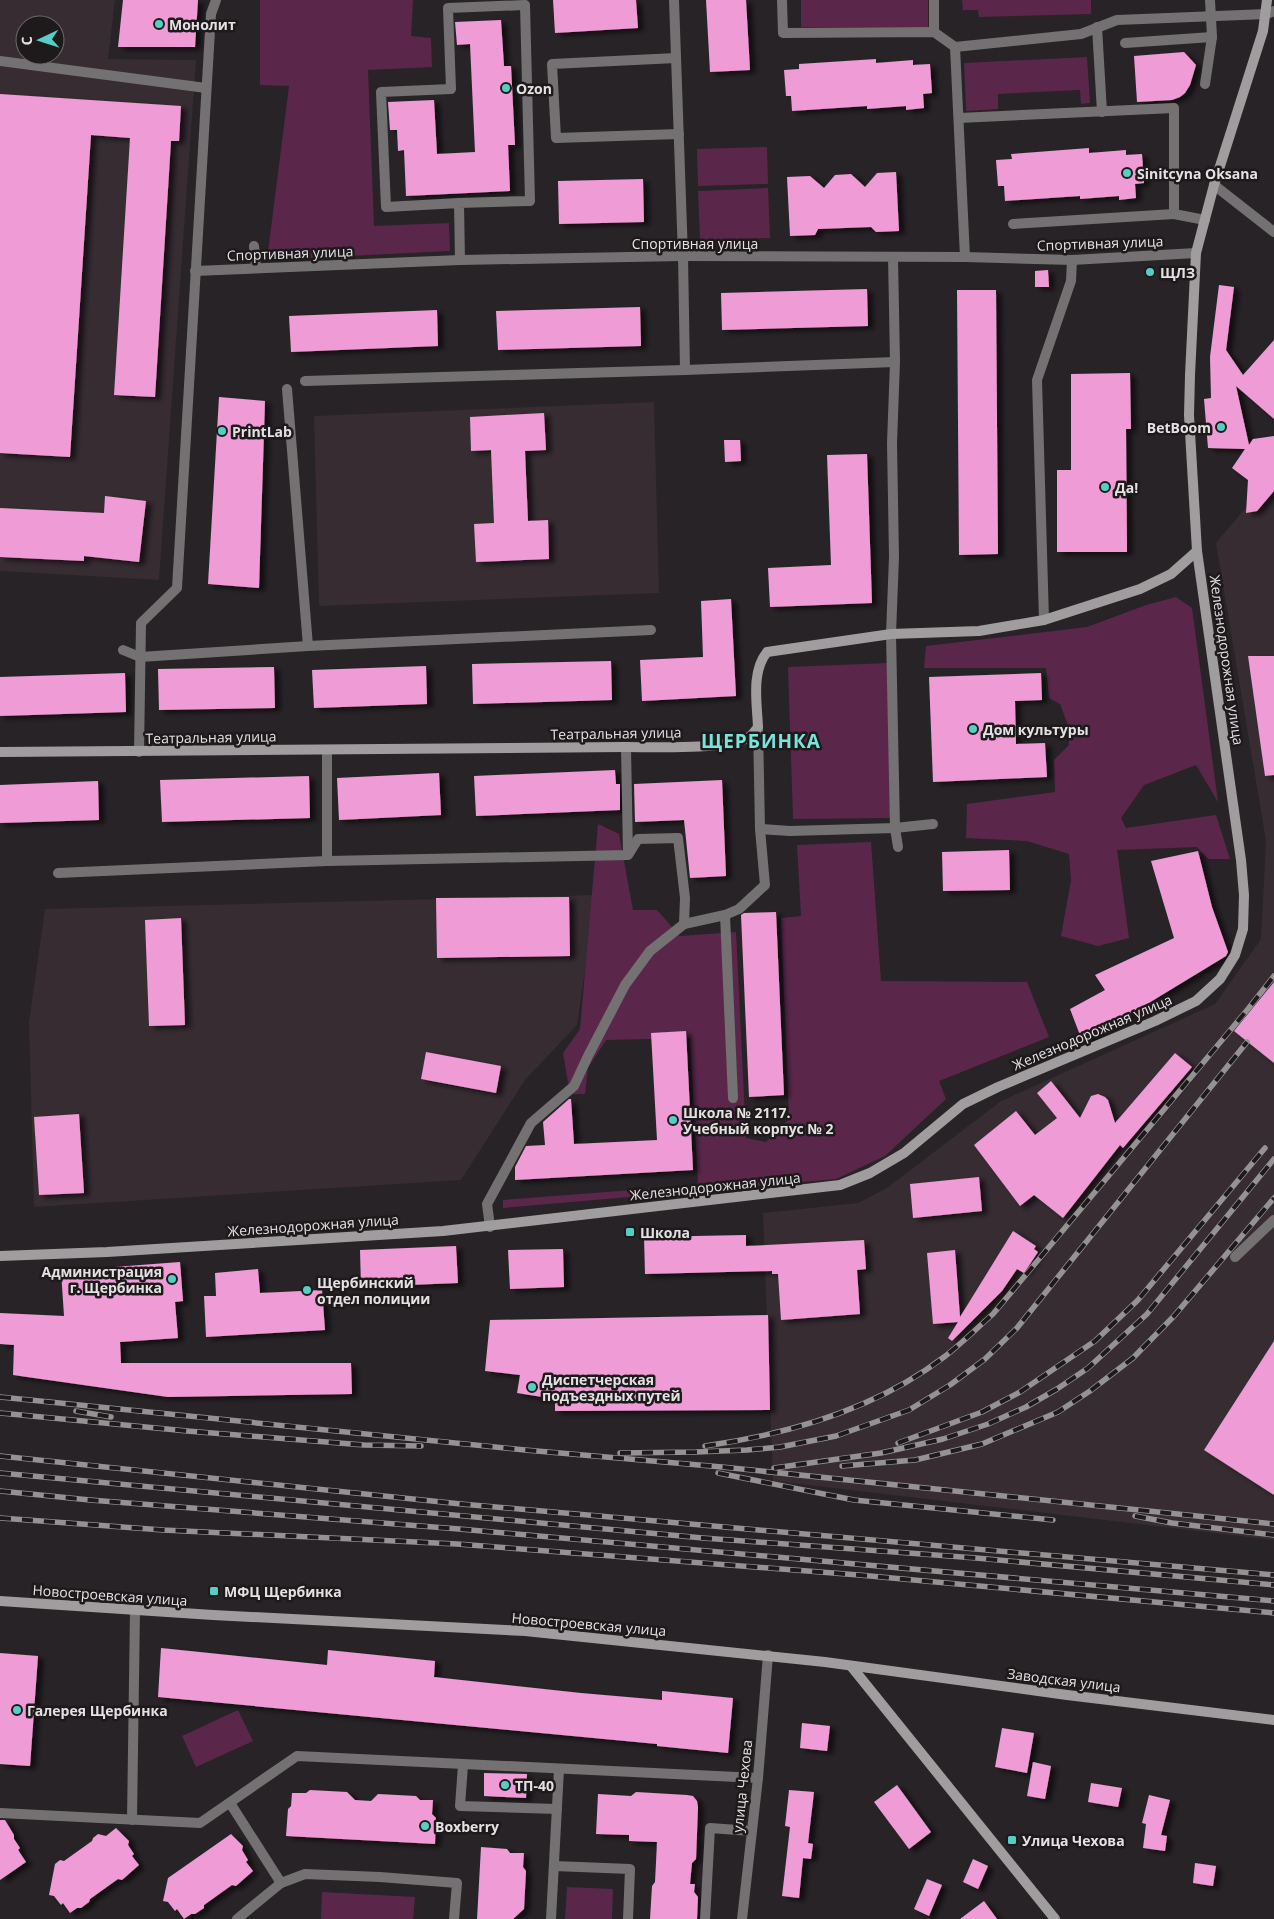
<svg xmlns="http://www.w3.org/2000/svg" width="1274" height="1919" font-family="'Open Sans',sans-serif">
  <defs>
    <filter id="shadow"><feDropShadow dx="5.5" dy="3" stdDeviation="2.5" flood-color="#0009"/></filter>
  </defs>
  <rect width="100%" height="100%" fill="#272326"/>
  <g fill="#362c32" fill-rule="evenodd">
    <path d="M0,0H115L108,59L196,60L159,580L0,571ZM25,25H55V55H25Z"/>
    <path d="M654,402L659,593L319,606L314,416Z"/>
    <path d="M1274,474V1540L773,1481L763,1213L858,1203L887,1188L1001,1101L1215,1004L1261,939L1266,841L1216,543Z"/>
    <path d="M596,895L577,1025L525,1080L461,1180L34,1207L29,1022L45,909Z"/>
  </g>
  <g fill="#5a274b">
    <path d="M260,0H413L411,36L431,38L432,67L368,70L374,226L449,223L450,251L267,260L289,86L260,85Z"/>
    <rect x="801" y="0" width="127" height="27"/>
    <path d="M944,0H1091V14L979,17L978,10H963L962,0Z"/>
    <path d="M1087,57L1090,103L1081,104L1080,90L998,94V109L966,111L964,63Z"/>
    <path d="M767,147L768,184L698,186L697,149Z"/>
    <path d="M768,188L770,238L700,240L698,191Z"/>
    <path d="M1176,597L1192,608L1218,802L1196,765L1144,785L1121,818L1126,828L1216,815L1230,859H1208L1197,847L1117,850L1129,938L1098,946L1061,936L1071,880L1069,854L1027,841L966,838L967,804L1055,792L1054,760L1069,745L1068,725L1060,704L1049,698L1046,668H924L926,646L1087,627L1146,605Z"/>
    <path d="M889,663L891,818L793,819L788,667Z"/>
    <path d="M598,824L619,834L633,910H657L680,936L736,932L746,1138L766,1142L789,1119L781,918L801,916L797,845L871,842L881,981L1027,982L1049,1037L939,1081L946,1099L885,1156L836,1179L503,1208V1200L698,1185L690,1038L606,1040L588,1068L585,1094H570L563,1053L580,1029Z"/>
    <path d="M238,1710L253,1741L196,1767L182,1736Z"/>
    <path d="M567,1887L613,1889L612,1919H565Z"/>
    <path d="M322,1892L415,1897L413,1919H321Z"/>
  </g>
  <g fill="#ef9bd5" filter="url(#shadow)">
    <path d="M123,0H198L195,47H118Z"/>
    <path d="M553,0H636L638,28L555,33Z"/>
    <path d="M706,0H746L750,70L710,72Z"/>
    <path d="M501,20L504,66H511L515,145H508L510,191L406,196L404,150L398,151L397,130H390L388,102L434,100L437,154L475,152L470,44L457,45L455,22Z"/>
    <path d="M1184,52L1196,65L1190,85L1185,93L1180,97L1172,100L1137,102L1134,56Z"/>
    <path d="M876,59V63L913,60V65L930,64L932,93L923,94L924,108L906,110V106L867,109V106L792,111L791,96H786L784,70L799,69V64Z"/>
    <path d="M0,94L181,106L179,141H171L155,397L114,395L130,138L91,135L70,457L0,453Z"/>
    <path d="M1089,148V153L1126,150V155L1142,154L1144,183L1135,184L1136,198L1119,200V196L1080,199V196L1005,201L1004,186H998L996,160L1012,159L1011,154Z"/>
    <path d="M896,172L899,231L876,232L871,227L818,229L815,235L790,236L787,177L810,176L824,188L835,175L851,174L865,187L877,173Z"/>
    <path d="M643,179L644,222L559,224L558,181Z"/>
    <path d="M1048,270L1049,287H1035V271Z"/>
    <path d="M1219,285L1234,287L1226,350L1243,375L1274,340V419L1236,386L1249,445L1253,439L1274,436V491L1257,511L1246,513L1248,480L1232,468L1245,449L1208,448L1204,399L1211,398L1210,357Z"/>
    <path d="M867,289L868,326L722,330L721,293Z"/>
    <path d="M957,290H996L998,554L959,555Z"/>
    <path d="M640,307L641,346L498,350L496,311Z"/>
    <path d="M437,310L438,346L291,352L289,316Z"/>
    <path d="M1130,373L1131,429H1126L1127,552H1057V470H1071V374Z"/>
    <path d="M219,397L265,401L259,588L208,584Z"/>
    <path d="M544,413L546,450L525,451L528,521L548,520L549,559L476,562L474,524L494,523L491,450L471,451L470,417Z"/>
    <path d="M724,440H740L741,461L725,462Z"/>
    <path d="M867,454L872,603L770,607L768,568L831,565L827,455Z"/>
    <path d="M105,496L146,501L139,562L84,556V561L0,557V508L104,513Z"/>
    <path d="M731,599L736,696L642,701L640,660L703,657L701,601Z"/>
    <path d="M1248,656H1274V775L1265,776Z"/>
    <path d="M611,661L612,700L473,704L472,664Z"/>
    <path d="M426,666L427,704L314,708L312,670Z"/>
    <path d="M274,667L275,708L159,710L158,669Z"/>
    <path d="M125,673L126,712L0,716V677Z"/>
    <path d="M1041,673L1042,700L1015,701L1016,744L1045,743L1047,777L933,782L929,677Z"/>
    <path d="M615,770L616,784H620V810L476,816L474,776Z"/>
    <path d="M439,773L441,815L339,820L337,778Z"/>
    <path d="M309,776L310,818L162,822L160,780Z"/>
    <path d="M722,780L726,876L690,878L684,820L635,822L634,784Z"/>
    <path d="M98,781L99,820L0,823V785Z"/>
    <path d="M1009,850L1010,890L943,891L942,852Z"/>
    <path d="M1198,851L1212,907L1228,952L1226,956L1083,1043L1070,1009L1105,990L1095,975L1174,938L1151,861Z"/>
    <path d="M569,897L570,956L437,958L436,898Z"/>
    <path d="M776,912L784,1095L749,1097L741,915L744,913Z"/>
    <path d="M181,918L185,1025L149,1026L145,920Z"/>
    <path d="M1274,982V1063L1234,1031Z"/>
    <path d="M686,1031L693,1170L515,1180V1167L526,1146L545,1145L543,1122L569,1099H571L574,1144L657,1140L651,1033Z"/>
    <path d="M426,1052L501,1066L496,1093L421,1079Z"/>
    <path d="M1175,1053L1192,1067L1123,1148L1120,1145L1063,1218L1034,1195L1020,1206L974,1145L1016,1111L1035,1135L1057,1118L1037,1093L1051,1081L1080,1118L1091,1096L1098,1094L1105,1097L1108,1100L1115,1123Z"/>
    <path d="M79,1114L84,1193L39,1195L34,1117Z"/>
    <path d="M979,1177L982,1211L913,1218L910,1184Z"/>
    <path d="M1013,1231L1036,1246L1034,1249L1038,1252L1024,1273L1017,1269L1002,1291L952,1341L948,1338L958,1322L933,1324L927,1253L955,1250L960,1317Z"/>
    <path d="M746,1235V1246L864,1240L866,1269L857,1270L860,1314L781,1320L778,1274H772V1271L645,1274L644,1237Z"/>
    <path d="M456,1246L458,1283L361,1287L360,1250Z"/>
    <path d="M563,1249L564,1287L510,1289L508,1250Z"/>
    <path d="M180,1262L183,1301L175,1302L178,1338L120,1342L121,1363H351L352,1394L168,1397L13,1375L14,1345L0,1344V1313L64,1316L61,1271Z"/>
    <path d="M258,1269L260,1293L322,1290L325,1330L206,1337L204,1296H216L215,1273Z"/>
    <path d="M768,1315L770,1410L555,1411V1399L517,1393L520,1375L485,1371L490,1320Z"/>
    <path d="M1274,1341V1495L1204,1450Z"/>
    <path d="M161,1648L327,1665L328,1650L435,1661L434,1677L581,1693L662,1700V1691L733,1698L728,1753L657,1746V1744L158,1697Z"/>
    <path d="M0,1653L38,1656L30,1766L0,1764Z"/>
    <path d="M802,1723L830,1726L827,1751L800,1748Z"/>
    <path d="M1002,1728L1034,1733L1027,1773L995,1767Z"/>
    <path d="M1033,1762L1051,1766L1045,1799L1027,1796Z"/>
    <path d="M484,1773L527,1774L526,1798L484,1796Z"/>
    <path d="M1091,1783L1122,1788L1118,1807L1088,1802Z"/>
    <path d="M897,1785L931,1832L909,1849L874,1802Z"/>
    <path d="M310,1790L347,1792L355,1800L371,1801L378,1794L416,1796L420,1800H433L432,1814L436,1818L435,1844L286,1836L288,1809L291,1806L292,1793H306Z"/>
    <path d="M789,1790L814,1792L808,1843L813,1844L811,1859L803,1858L799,1898L782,1896L790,1827L785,1826Z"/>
    <path d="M636,1792L687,1795L693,1796L697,1801L698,1807L696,1859L692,1863L690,1884H695L694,1892L698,1897L697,1919H650L652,1886L655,1882L657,1842L629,1841V1835L596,1834L598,1794L631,1796Z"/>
    <path d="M1149,1795L1170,1800L1161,1835L1167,1836L1165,1851L1143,1848L1146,1824L1142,1823Z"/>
    <path d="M0,1820H5L14,1835V1839L20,1848L18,1850L26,1862L0,1880Z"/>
    <path d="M116,1828L129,1841L128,1845L134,1854L132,1856L139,1865L122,1880L118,1879L90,1899L89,1902L81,1908H77L70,1913L63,1903L61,1905L54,1896L49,1895L55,1864L60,1860L64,1861L92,1841L93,1838L98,1834L106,1836Z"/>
    <path d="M231,1834L243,1846L242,1850L248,1860L246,1862L253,1871L236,1886L232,1885L204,1905V1908L195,1914H191L184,1919L177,1909L175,1911L168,1902L163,1901L168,1878Z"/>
    <path d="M481,1847L507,1849L510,1853H524L523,1867L526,1871L524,1909L513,1919H477Z"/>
    <path d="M973,1859L988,1866L978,1889L963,1882Z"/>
    <path d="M1195,1863L1216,1866L1213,1886L1193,1883Z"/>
    <path d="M927,1879L942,1885L929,1916L914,1909Z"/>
    <path d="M984,1901L997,1919H960Z"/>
  </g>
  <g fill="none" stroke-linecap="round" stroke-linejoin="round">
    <g stroke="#737172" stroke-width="10">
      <path d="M674,0L683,256L685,370"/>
      <path d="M782,0L783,33L934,32L955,47L1081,34L1117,20L1267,14L1274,11"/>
      <path d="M934,0V32"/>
      <path d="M1097,27L1102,112"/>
      <path d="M1125,43L1212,37"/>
      <path d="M955,47L965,257"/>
      <path d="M676,58L552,64L556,138L679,134"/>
      <path d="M0,61L206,88"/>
      <path d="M1205,84L1212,37L1210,0"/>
      <path d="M959,118L1174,108V214L1205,220"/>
      <path d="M1214,185L1274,232"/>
      <path d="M459,203L386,207L381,92L451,89L448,8L525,5L530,201L459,203L460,260"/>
      <path d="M1013,224L1174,214"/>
      <path d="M254,246L256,268"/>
      <path d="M305,381L685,370L895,362"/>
      <path d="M287,389L308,646"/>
      <path d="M1044,620L1037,380L1071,281L1072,260"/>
      <path d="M123,650L140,657L308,646L651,630"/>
      <path d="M758,727L760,829L790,831L895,828L891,634L894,557L892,443L895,362L893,257"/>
      <path d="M626,747L628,854"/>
      <path d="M139,752L141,623L177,588L211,14L216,0"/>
      <path d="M898,847L895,828L933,824"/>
      <path d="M327,861L628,855L638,839L678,838L685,898L684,924L650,951L625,985L588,1056L574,1086L531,1123L487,1204L490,1227"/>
      <path d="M58,873L327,861V750"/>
      <path d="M684,924L725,915"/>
      <path d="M733,1098L725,915L739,909L765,885L760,829"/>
      <path d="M1235,1257L1274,1220"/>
      <path d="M463,1765L460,1806L557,1809"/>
      <path d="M230,1803L281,1883"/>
      <path d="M0,1813L200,1823L297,1756L758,1778"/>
      <path d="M132,1820L135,1610"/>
      <path d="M554,1866L630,1869L628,1919"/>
      <path d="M237,1919L281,1883L305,1874L380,1877L457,1883L454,1919"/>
      <path d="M551,1919L559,1769"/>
      <path d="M705,1919L710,1828L751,1831"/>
    </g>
    <g stroke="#737172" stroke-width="10">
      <path d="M195,271L460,260L683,256L965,257L1072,260L1196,253"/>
      <path d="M742,1919L758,1778L768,1655"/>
    </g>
    <g stroke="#a09d9f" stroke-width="10">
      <path d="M0,752L626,747C654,747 724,750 747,738C752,736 755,731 758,727C757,703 751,672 767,652L891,634L979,631L1044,620L1140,589L1171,574L1197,551"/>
      <path d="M0,1256L107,1252L443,1231L840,1185L870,1173L904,1153L963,1104L998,1087L1155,1021L1196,1001L1220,979L1235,955L1243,929L1244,895L1241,860L1197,551L1189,415L1190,375L1196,253L1214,185L1263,31L1267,0"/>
      <path d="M0,1601L213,1615L525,1631L825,1662L1067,1695L1274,1720"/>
      <path d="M851,1666L1055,1919"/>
    </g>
    <g stroke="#959294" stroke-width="5.5">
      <g id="rail">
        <path d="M0,1397L525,1450L722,1467L1274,1524"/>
        <path d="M76,1411L111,1417"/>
        <path d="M0,1413L187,1431L364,1445L421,1446"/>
        <path d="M898,1443L982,1412L1020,1392L1095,1341L1138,1300L1265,1148"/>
        <path d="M705,1446C789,1434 876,1409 944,1357C961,1344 977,1328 993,1314L1248,1009L1274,976"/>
        <path d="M620,1453L696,1452L747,1450L780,1447L836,1436L909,1410L950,1385L985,1359L1017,1328L1247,1042"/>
        <path d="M0,1456L461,1504L1274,1575"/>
        <path d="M842,1466L915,1460L982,1444L1058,1412L1090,1391L1133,1358L1174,1316L1274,1198"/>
        <path d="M774,1468L881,1453L943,1439L988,1424L1026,1407L1057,1389L1088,1368L1147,1314L1274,1159"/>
        <path d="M0,1473L703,1538L976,1558L1274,1585"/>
        <path d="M718,1473L854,1500L1053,1520"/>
        <path d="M0,1491L90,1500L459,1529L1274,1601"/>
        <path d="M1135,1516L1172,1523L1274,1535"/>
        <path d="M0,1518L163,1530L457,1544L859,1575L1274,1613"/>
      </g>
    </g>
    <use href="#rail" stroke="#1e1a1c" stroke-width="4" stroke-dasharray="11" stroke-linecap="butt"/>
  </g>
  <g fill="#55cec6" stroke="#1e1a1c" stroke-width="2">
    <circle cx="159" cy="24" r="5"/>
    <circle cx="506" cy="88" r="5"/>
    <circle cx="1127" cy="173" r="5"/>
    <circle cx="1150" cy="272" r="5"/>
    <circle cx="1221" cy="427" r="5"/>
    <circle cx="222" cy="431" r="5"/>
    <circle cx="1105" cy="487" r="5"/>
    <circle cx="973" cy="729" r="5"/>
    <circle cx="673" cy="1120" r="5"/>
    <rect x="625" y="1227" width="10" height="10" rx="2.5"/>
    <circle cx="172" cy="1279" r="5"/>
    <circle cx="307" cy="1290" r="5"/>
    <circle cx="532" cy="1387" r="5"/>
    <rect x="209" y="1586" width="10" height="10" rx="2.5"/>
    <circle cx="17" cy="1710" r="5"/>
    <circle cx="505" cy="1785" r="5"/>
    <circle cx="425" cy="1826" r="5"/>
    <rect x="1007" y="1835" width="10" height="10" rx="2.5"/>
  </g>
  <g text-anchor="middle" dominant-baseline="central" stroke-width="5" stroke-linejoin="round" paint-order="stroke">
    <g font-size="14" font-weight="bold" fill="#e4e1e3" stroke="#1e1a1c" text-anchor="start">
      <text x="169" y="24">Монолит</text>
      <text x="516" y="88">Ozon</text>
      <text x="1137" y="173">Sinitcyna Oksana</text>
      <text x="1160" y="272">ЩЛЗ</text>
      <text x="1211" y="427" text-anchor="end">BetBoom</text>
      <text x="232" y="431">PrintLab</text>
      <text x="1115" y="487">Да!</text>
      <text x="983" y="729">Дом культуры</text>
      <text x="683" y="1112">Школа № 2117.<tspan x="683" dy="16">Учебный корпус № 2</tspan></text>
      <text x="640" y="1232">Школа</text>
      <text x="162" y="1271" text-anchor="end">Администрация<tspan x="162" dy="16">г. Щербинка</tspan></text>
      <text x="317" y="1282">Щербинский<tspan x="317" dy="16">отдел полиции</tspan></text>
      <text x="542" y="1379">Диспетчерская<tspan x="542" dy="16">подъездных путей</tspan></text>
      <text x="224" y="1591">МФЦ Щербинка</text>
      <text x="27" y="1710">Галерея Щербинка</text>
      <text x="515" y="1785">ТП-40</text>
      <text x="435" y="1826">Boxberry</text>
      <text x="1022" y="1840">Улица Чехова</text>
    </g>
    <g font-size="14" fill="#e4e1e3" stroke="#1e1a1c">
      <text x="695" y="243">Спортивная улица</text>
      <text transform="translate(1100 243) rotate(-2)">Спортивная улица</text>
      <text transform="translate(290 253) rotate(-2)">Спортивная улица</text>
      <text transform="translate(1227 660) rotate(82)">Железнодорожная улица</text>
      <text transform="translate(616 733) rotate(-1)">Театральная улица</text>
      <text transform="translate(211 737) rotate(-1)">Театральная улица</text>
      <text transform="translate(1092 1032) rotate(-23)">Железнодорожная улица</text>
      <text transform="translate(715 1186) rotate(-6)">Железнодорожная улица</text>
      <text transform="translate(313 1225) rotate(-4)">Железнодорожная улица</text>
      <text transform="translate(110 1595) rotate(4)">Новостроевская улица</text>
      <text transform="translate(589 1624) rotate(5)">Новостроевская улица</text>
      <text transform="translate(1064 1680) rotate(7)">Заводская улица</text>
      <text transform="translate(742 1786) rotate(-84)">улица Чехова</text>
    </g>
    <g font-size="19" font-weight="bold" letter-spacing="1" fill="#79e4dc" stroke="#1e1a1c">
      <text x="761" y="741">ЩЕРБИНКА</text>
    </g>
  </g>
  <g transform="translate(40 40) rotate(266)"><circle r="24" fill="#1e1a1c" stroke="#6d6a6c"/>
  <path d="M0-4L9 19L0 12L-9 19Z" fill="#55cec6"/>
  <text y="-8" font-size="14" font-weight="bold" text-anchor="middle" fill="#e4e1e3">С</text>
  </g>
</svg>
